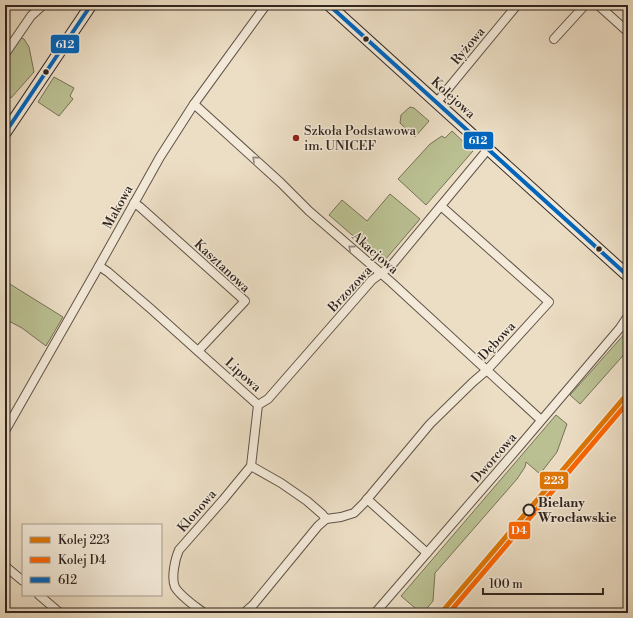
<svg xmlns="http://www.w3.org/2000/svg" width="633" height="618" font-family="'Libre Bodoni',serif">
  <rect width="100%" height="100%" fill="#ecdec5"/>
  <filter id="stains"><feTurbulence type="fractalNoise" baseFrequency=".005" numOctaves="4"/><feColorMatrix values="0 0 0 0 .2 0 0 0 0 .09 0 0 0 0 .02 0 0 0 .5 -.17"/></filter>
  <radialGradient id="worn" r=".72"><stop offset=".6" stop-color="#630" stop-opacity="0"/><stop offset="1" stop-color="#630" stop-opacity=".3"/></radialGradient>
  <g fill="#bac092" stroke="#767258">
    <path d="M13,35L24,39L29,47L34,72L11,98L5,91V46Z"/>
    <path d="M54,77L74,88L70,96L73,99L59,116L38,102Z"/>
    <path d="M410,107L414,108L429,121L415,137L400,123L401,115Z"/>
    <path d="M452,131L473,151L426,205L398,179L430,144L442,136L445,138Z"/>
    <path d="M390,194L420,219L385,260H381L329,215L342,200L367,221Z"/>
    <path d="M5,281L63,317L46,346L22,328L5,319Z"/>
    <path d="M628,330V350L580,404L570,395Z"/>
    <path d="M556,415L567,424L557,452L540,474L526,462L525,467L517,479L435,573L433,601L423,613H421L401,596Z"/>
  </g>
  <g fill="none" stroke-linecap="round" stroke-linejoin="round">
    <g stroke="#605348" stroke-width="10">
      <g id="street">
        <path d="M598,5L628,32"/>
        <path d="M554,39L585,5"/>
        <path d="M5,54L31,16L43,5"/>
        <path d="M437,102L517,5"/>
        <path d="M194,104L281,183L309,211L391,282L541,420"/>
        <path d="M134,203L140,207L245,301L198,351"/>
        <path d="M99,266L108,272L151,309L258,405L251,466L281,483L307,501L322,514L326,519L341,517L354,513L364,503L430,424L473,382L487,370L549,302L441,206"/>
        <path d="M258,405L268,399L372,280L391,266L488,149"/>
        <path d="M5,431L99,266L160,157L194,104L266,5"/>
        <path d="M367,499L427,553"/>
        <path d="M5,566L23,581"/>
        <path d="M39,595L60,613"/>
        <path d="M204,613C195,606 181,597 175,587C171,578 175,559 179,550L223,500L251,466"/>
        <path d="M244,613L253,605L318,526L326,519"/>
        <path d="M375,613L517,449L620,328L628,316"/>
      </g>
    </g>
    <g stroke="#31251f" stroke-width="13">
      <g id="secondary">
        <path d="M329,5L628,276"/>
        <path d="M5,133L91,5"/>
      </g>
    </g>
    <use href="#street" stroke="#f3ead9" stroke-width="8"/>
    <use href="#secondary" stroke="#f3ead9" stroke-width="11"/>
    <g stroke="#f3ead9" stroke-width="7">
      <g id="bus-1">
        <path d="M329,5L628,276"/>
        <path d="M5,133L91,5"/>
      </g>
    </g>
    <use href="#bus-1" stroke="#0065bd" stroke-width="4"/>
    <g stroke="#f3ead9" stroke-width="8">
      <path id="rail-1" d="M441,613L628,393"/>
    </g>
    <g stroke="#f3ead9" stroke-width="8">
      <path id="rail-2" d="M449,613L628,402"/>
    </g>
    <use href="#rail-1" stroke="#e07705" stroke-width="5"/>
    <use href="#rail-2" stroke="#f60" stroke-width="5"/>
  </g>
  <defs><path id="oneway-chevron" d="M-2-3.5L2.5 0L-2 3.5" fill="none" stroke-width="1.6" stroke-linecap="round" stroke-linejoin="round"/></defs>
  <g stroke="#92887c">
    <use href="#oneway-chevron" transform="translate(255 159) rotate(-137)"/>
    <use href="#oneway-chevron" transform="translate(351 248) rotate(-139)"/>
  </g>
  <g fill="#31251f" stroke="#f3ead9" stroke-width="1.5">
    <circle cx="366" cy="39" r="3.5"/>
    <circle cx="46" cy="72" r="3.5"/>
    <circle cx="599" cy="249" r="3.5"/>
  </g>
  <circle fill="#8f2418" stroke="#f3ead9" stroke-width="1.5" cx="296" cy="138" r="4"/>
  <circle fill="#f3ead9" stroke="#31251f" stroke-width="2" cx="529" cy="510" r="5.5"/>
  <g text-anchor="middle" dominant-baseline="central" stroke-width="3" stroke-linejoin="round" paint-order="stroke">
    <g font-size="13" fill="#31251f" stroke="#f3ead9">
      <text transform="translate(468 46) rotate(-50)">Ryżowa</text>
      <text transform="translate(453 98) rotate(42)">Kolejowa</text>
      <text transform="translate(118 207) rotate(-61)">Makowa</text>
      <text transform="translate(375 253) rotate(41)">Akacjowa</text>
      <text transform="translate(222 266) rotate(43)">Kasztanowa</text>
      <text transform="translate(350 289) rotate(-47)">Brzozowa</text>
      <text transform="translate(497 341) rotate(-47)">Dębowa</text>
      <text transform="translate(243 375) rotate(42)">Lipowa</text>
      <text transform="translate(494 458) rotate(-49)">Dworcowa</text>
      <text transform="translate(197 511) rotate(-49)">Klonowa</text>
    </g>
    <g font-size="13" fill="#31251f" stroke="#f3ead9" text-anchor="start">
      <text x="304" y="131">Szkoła Podstawowa<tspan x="304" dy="15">im. UNICEF</tspan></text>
    </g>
    <g font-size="13" font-weight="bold" fill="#31251f" stroke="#f3ead9" text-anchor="start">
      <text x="538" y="503">Bielany<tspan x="538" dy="15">Wrocławskie</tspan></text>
    </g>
  </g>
  <g stroke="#f3ead9" stroke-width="1.5">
    <rect x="50" y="34" width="30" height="20" rx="4" fill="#0065bd"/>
    <rect x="463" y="131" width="31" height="19" rx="4" fill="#0065bd"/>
    <rect x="539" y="471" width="30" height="19" rx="4" fill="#e07705"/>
    <rect x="508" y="521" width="23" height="19" rx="4" fill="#f60"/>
  </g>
  <g font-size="11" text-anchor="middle" font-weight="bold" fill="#fff">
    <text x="65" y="48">612</text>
    <text x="478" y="144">612</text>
    <text x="554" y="484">223</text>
    <text x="519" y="534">D4</text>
  </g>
  <rect width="633" height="618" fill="none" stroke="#ecdec5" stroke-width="20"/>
  <rect x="6" y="6" width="621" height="606" fill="none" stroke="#31251f" stroke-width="2"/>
  <rect x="10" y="10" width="613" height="598" fill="none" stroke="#31251f"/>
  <rect x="22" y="524" width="140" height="72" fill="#f3ead9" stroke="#a59b8f"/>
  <rect x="30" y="537" width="20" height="6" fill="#e07705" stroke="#a59b8f"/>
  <text x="58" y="544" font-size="12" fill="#31251f">Kolej 223</text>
  <rect x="30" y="557" width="20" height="6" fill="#ff6600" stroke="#a59b8f"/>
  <text x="58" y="564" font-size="12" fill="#31251f">Kolej D4</text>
  <rect x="30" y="577" width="20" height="6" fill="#0065bd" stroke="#a59b8f"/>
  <text x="58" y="584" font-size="12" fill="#31251f">612</text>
  <path d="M483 588v6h120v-6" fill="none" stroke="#31251f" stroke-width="2"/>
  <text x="489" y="588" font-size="12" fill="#31251f" stroke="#f3ead9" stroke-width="3" paint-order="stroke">100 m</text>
  <rect width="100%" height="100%" filter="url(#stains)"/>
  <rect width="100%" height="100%" fill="url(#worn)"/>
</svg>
